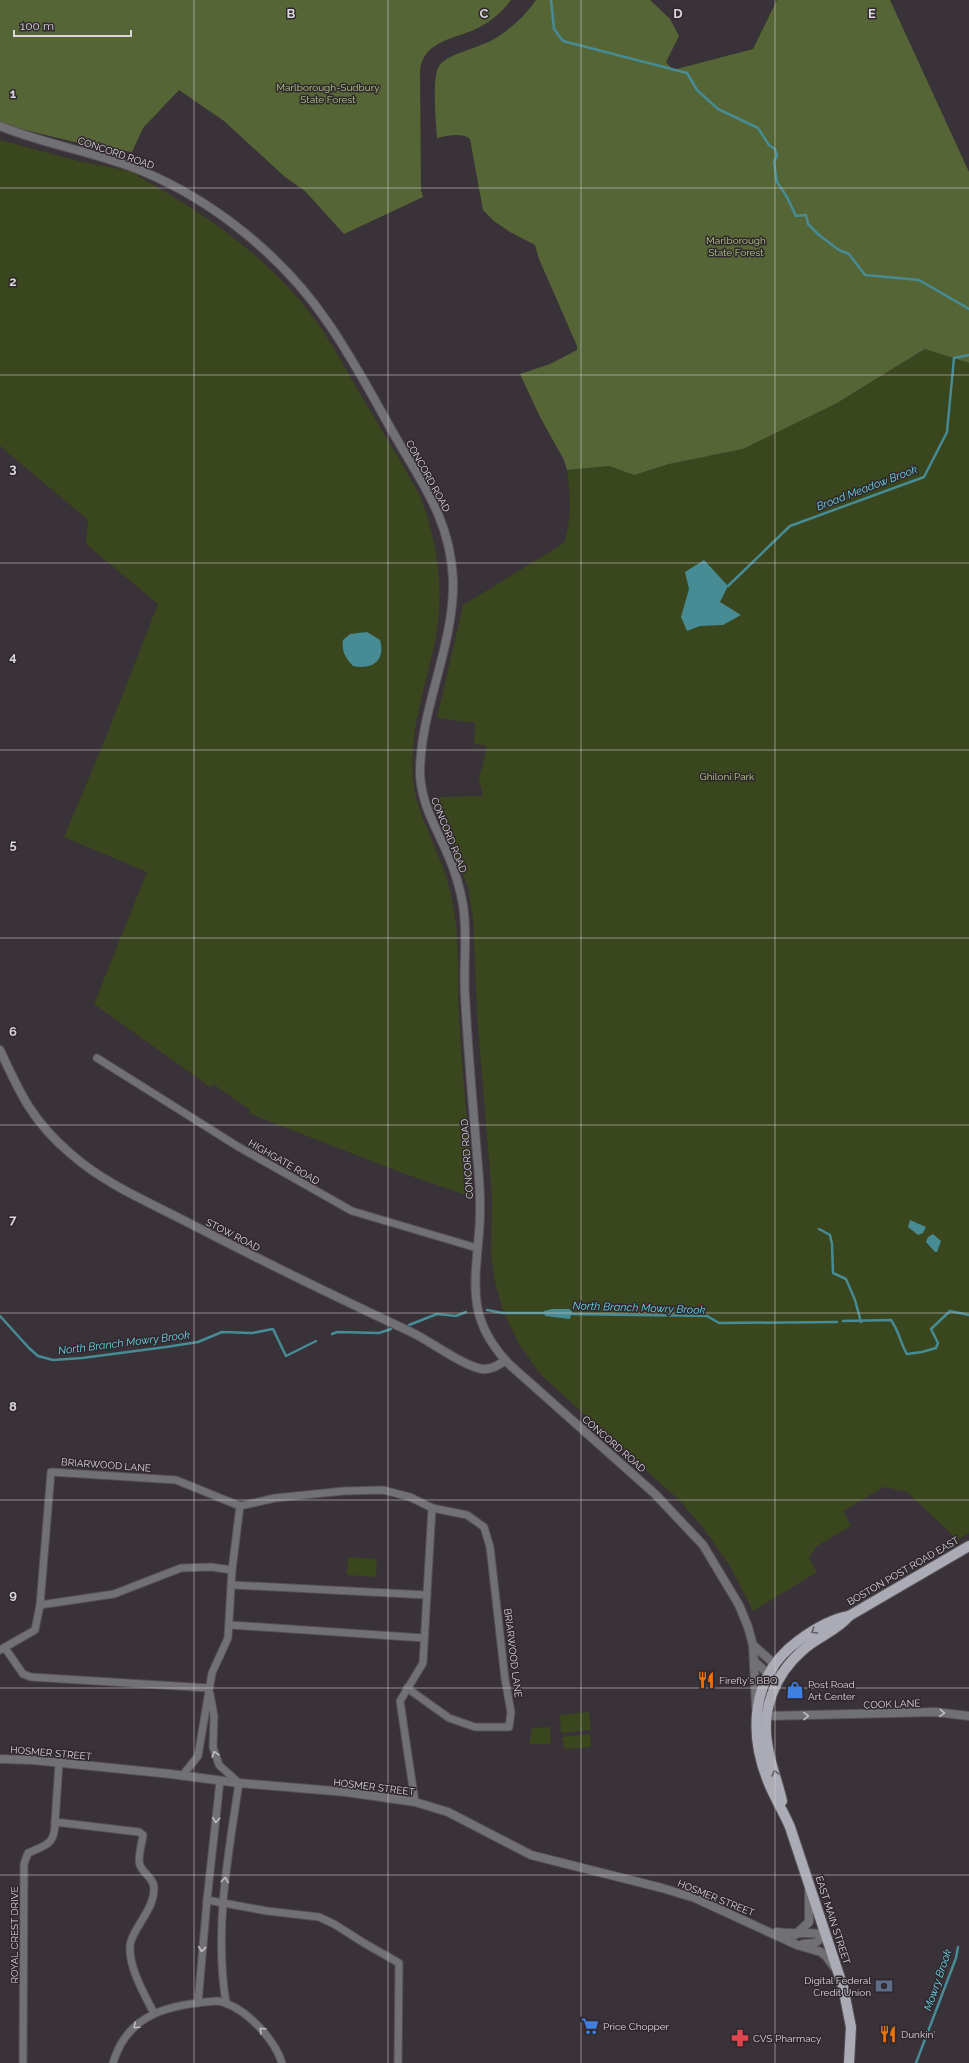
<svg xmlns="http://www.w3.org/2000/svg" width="969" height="2063" font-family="Raleway,sans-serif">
  <rect width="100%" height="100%" fill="#393238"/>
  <g fill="#3a461d">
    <path d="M0,140L78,161L140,173L138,176C203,213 265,254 311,314C333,343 349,376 368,407C385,436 404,466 420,496C438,543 445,591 435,641C426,687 409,730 413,778C415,807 430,833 440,860C447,876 451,894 454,911C460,945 457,981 459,1015C462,1076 469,1137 474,1198L397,1171L251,1114L249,1113L250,1110L213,1084L210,1087L94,1004L147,872L64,837L106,737L158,604L86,544L88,520L0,446Z"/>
    <path d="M926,349L969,363V1533L958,1540L907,1492L884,1487L843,1511L851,1526L817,1546L809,1558L817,1572L753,1611L730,1566L701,1525L679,1500L542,1376L520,1346L503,1311L494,1278L491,1256L492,1198L477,1013L473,917L468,888L434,797L483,796L479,779L487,746L474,744L475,723L437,718L463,605L564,543C572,521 570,492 567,470L609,466L634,475L669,464L743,449L837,403Z"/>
    <path d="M348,1557L377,1559L376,1577L347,1575Z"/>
    <path d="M589,1712L591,1730L561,1733L560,1715Z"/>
    <path d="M550,1727L551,1744H529L532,1728Z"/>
    <path d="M590,1734L591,1747L564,1749L562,1737Z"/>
  </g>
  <g fill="#566536">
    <path d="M0,0H511C502,12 492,21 478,28C456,39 423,40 420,71L421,190L423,197L344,234L305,191L285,177L224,121L179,90L143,128L132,152L83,144L0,124Z"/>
    <path d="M536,0H650L670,19L679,36L666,62L673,70L753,49L777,0H890L969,172V363L925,349L837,403L743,449L669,464L634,475L609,466L567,470L564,460L540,417L520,374L550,364L577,350V346L539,259L535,245L510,232L494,221L483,210L470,139C461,132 447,136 437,138C436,123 432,81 438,68C444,54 480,48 494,39C511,29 525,16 536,0Z"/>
  </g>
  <g fill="#478b95">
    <path d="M704,560L728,586L720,602L741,615L723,625L700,626L687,631L681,617L689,589L685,572Z"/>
    <path d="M367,632L380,640C386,661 372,670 353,666C346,659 341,651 343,640L350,634Z"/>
    <path d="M910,1220L926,1227L923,1233L918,1235L908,1227Z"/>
    <path d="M933,1234L941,1241L937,1252H935L926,1242L928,1237Z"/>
    <path d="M552,1309H569L572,1311L570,1319L545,1316L544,1311Z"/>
  </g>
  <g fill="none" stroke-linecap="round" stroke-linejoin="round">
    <g stroke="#478b95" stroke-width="2.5">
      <path d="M551,0L554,29L563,41L687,73L697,90L718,109L758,128L769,145L775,149L777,155L774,162L777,182L787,197L796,216L806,215L808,224L819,235L839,250L849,254L865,275L919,280L969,309"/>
      <path d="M728,586L790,526L924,477L947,432L954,358L969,355"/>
      <path d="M819,1229L830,1235L832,1244L833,1273L846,1279L855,1300L861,1322"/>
      <path d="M487,1310L503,1313H545"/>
      <path d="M570,1314L707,1316L719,1323L837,1322"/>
      <path d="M0,1316L29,1348L38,1356L53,1360L82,1358L166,1347L198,1342L222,1332L252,1333L273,1329L286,1356L316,1341"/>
      <path d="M843,1321L891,1320C900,1333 900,1343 907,1354L922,1352L936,1348L938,1343L931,1329L950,1311L969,1315"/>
      <path d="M409,1325L437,1314L456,1316L466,1312"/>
      <path d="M332,1334L337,1332L379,1333L391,1329"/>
      <path d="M916,2063L956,1958L958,1947"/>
    </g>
    <g stroke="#564f55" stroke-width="9">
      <g id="minor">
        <path d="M97,1058L237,1146L352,1211L477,1248"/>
        <path d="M233,1585L427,1595"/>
        <path d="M40,1605L114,1594L181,1568L211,1567L232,1570"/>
        <path d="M230,1625L424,1638"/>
        <path d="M5,1648L23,1674L31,1677L209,1688"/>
        <path d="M0,1650L35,1630L40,1605L51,1472L176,1480L240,1506"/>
        <path d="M407,1688L449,1718L475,1727H509L511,1712L505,1679L490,1547L484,1527L467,1515L432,1508"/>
        <path d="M210,1694L214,1716L213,1747L219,1765L239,1783C228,1856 214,1929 226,2003"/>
        <path d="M182,1776L198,1756L212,1673L228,1638L232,1570L240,1506L275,1498L344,1491L383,1490L410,1497L432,1508L423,1663L400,1701L415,1802"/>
        <path d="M55,1822L59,1763"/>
        <path d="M207,1900L267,1911L319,1917L334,1924L364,1943L399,1963L398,2063"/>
        <path d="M198,2003L207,1900L220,1781"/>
        <path d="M23,2063L24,1864L28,1853C46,1845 55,1845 55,1822L139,1832L143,1835C142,1844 137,1858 140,1865C143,1874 154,1878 154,1888C154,1909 137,1923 131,1941C125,1961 145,1996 154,2013"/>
        <path d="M113,2063C128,2012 172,2004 218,2001C244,2006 274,2038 282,2063"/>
      </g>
    </g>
    <g stroke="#564f55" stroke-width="10">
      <g id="tertiary">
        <path d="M0,126C46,145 96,152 142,171C214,201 282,256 326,320C350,354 371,393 391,429C420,481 450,517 453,579C455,644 421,706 420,771C420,802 436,827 448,855C455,871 460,888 463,905C468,935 463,965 465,995C468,1052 473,1109 478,1166C480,1188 481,1211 479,1233C474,1289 468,1322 510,1365L655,1494L703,1545L739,1605L748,1627L753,1645L756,1707"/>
        <path d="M0,1050C20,1094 33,1122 71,1154C104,1183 144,1200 183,1220C258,1259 334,1296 411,1332C432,1342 461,1365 482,1369C491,1370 498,1365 505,1361"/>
        <path d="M753,1645L771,1661L777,1681"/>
        <path d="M754,1661L764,1670L775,1672"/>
        <path d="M767,1716L935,1712L969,1716"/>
        <path d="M0,1759L33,1760L171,1774L239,1783L346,1792L415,1802L448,1812L531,1855L662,1888L695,1898L797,1945L821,1952L826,1956L834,1967"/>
        <path d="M777,1932C793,1935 810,1931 825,1935"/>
        <path d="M795,1935L809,1922V1890"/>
        <path d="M803,1944L815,1943L825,1935"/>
      </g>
    </g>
    <g stroke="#564f55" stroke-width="12">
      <g id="primary">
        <path d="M782,1801C778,1783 771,1766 768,1748C760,1711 775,1674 803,1650C817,1637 837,1631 849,1616"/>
        <path d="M849,2063L851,2027L843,1987L790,1827C784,1813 776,1800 770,1786C748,1735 750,1676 798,1641C813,1630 830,1619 849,1616L969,1546"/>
      </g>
    </g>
    <use href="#minor" stroke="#707075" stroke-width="7"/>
    <use href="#tertiary" stroke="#707075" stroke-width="8"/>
    <use href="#primary" stroke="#aaabb4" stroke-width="10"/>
  </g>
  <defs><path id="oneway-chevron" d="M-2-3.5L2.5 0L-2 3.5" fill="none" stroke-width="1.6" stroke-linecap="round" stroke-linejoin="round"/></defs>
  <g stroke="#605c64">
    <use href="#oneway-chevron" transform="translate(814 1631) rotate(149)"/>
    <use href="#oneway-chevron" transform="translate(775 1773) rotate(-106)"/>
  </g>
  <g stroke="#c0bcc0">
    <use href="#oneway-chevron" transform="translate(942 1713) rotate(3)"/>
    <use href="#oneway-chevron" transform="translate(806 1716) rotate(-1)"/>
    <use href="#oneway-chevron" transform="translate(215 1754) rotate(-106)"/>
    <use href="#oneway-chevron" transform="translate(216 1820) rotate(96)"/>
    <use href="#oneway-chevron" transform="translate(225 1880) rotate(-82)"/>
    <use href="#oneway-chevron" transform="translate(202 1949) rotate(96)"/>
    <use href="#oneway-chevron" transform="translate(136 2026) rotate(137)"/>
    <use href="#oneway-chevron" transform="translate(262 2030) rotate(-135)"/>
  </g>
  <path fill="none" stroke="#dad5d9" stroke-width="1" stroke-opacity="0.55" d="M194,0V2063M388,0V2063M581,0V2063M775,0V2063M0,188H969M0,375H969M0,563H969M0,750H969M0,938H969M0,1125H969M0,1313H969M0,1500H969M0,1688H969M0,1875H969"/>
  <defs>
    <g id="restaurant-bare" transform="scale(1.38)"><path d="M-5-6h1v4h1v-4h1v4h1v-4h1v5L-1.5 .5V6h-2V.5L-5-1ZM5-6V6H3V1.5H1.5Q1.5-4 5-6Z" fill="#e8710a" stroke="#2f282e" stroke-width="2.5" paint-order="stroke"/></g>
    <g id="shop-bare" transform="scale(1.38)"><path d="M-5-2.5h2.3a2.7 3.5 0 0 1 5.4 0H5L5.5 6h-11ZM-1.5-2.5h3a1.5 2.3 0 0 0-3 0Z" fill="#3f7fe0" stroke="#2f282e" stroke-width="2.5" paint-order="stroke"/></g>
    <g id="bank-bare" transform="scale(1.38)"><path d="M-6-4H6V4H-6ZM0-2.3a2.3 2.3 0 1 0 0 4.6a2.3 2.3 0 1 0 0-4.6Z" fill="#5c6f8a" stroke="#2f282e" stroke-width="2.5" paint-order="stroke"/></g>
    <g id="supermarket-bare" transform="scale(1.38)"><path d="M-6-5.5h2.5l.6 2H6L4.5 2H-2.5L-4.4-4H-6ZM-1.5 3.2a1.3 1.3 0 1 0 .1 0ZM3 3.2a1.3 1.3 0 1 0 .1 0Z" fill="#3f7fe0" stroke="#2f282e" stroke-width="2.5" paint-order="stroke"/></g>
    <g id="pharmacy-bare" transform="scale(1.38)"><path d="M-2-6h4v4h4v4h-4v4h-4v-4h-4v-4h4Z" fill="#e0444e" stroke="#2f282e" stroke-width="2.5" paint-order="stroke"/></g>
  </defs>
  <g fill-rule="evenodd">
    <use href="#restaurant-bare" x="706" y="1680"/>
    <use href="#shop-bare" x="795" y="1690"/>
    <use href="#bank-bare" x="884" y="1986"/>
    <use href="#supermarket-bare" x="590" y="2026"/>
    <use href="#restaurant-bare" x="888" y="2034"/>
    <use href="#pharmacy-bare" x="740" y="2038"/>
  </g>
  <g text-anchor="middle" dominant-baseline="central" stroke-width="3" stroke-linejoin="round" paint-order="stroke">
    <g font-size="10" fill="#b4cb82" stroke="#2f282e">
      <text x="328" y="87">Marlborough-Sudbury<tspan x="328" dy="12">State Forest</tspan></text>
      <text x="736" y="240">Marlborough<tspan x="736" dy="12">State Forest</tspan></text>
      <text x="727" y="776">Ghiloni Park</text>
    </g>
    <g font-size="10" fill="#dad5d9" stroke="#2f282e">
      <text transform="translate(116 153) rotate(19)">CONCORD ROAD</text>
      <text transform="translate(428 476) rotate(61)">CONCORD ROAD</text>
      <text transform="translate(449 835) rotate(68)">CONCORD ROAD</text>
      <text transform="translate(467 1159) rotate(-94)">CONCORD ROAD</text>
      <text transform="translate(284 1162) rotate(30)">HIGHGATE ROAD</text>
      <text transform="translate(233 1235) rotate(27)">STOW ROAD</text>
      <text transform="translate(614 1444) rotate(41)">CONCORD ROAD</text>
      <text transform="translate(106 1465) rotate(4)">BRIARWOOD LANE</text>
      <text transform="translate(903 1571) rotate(-30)">BOSTON POST ROAD EAST</text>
      <text transform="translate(513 1653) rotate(83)">BRIARWOOD LANE</text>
      <text transform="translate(892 1704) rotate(-2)">COOK LANE</text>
      <text transform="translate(51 1753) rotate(5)">HOSMER STREET</text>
      <text transform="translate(374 1787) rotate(7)">HOSMER STREET</text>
      <text transform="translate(716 1898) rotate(22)">HOSMER STREET</text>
      <text transform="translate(833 1920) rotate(72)">EAST MAIN STREET</text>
      <text transform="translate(14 1935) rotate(-90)">ROYAL CREST DRIVE</text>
    </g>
    <g font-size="10" fill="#dad5d9" stroke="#2f282e" text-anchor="start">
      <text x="719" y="1680">Firefly's BBQ</text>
      <text x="808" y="1684">Post Road<tspan x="808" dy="12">Art Center</tspan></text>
      <text x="871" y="1980" text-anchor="end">Digital Federal<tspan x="871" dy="12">Credit Union</tspan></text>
      <text x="603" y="2026">Price Chopper</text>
      <text x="901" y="2034">Dunkin'</text>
      <text x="753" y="2038">CVS Pharmacy</text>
    </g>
    <g font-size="11" font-style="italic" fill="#69d3e4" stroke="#2f282e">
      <text transform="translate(867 488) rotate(-21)">Broad Meadow Brook</text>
      <text transform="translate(639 1308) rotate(2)">North Branch Mowry Brook</text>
      <text transform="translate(124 1343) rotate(-7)">North Branch Mowry Brook</text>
      <text transform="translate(938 1980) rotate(-71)">Mowry Brook</text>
    </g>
  </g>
  <g font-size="13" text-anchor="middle" font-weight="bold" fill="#dad5d9" stroke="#2f282e" stroke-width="3" stroke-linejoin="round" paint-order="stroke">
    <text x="291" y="18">B</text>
    <text x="484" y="18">C</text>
    <text x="678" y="18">D</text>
    <text x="872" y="18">E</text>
    <text x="13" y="98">1</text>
    <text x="13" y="286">2</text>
    <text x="13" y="473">3</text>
    <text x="13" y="661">4</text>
    <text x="13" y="849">5</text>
    <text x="13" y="1036">6</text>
    <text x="13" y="1224">7</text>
    <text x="13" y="1411">8</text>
    <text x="13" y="1599">9</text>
  </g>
  <path d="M14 30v6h117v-6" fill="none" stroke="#dad5d9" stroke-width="2"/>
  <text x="20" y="30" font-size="12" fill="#dad5d9" stroke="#2f282e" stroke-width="3" paint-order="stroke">100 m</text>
</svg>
